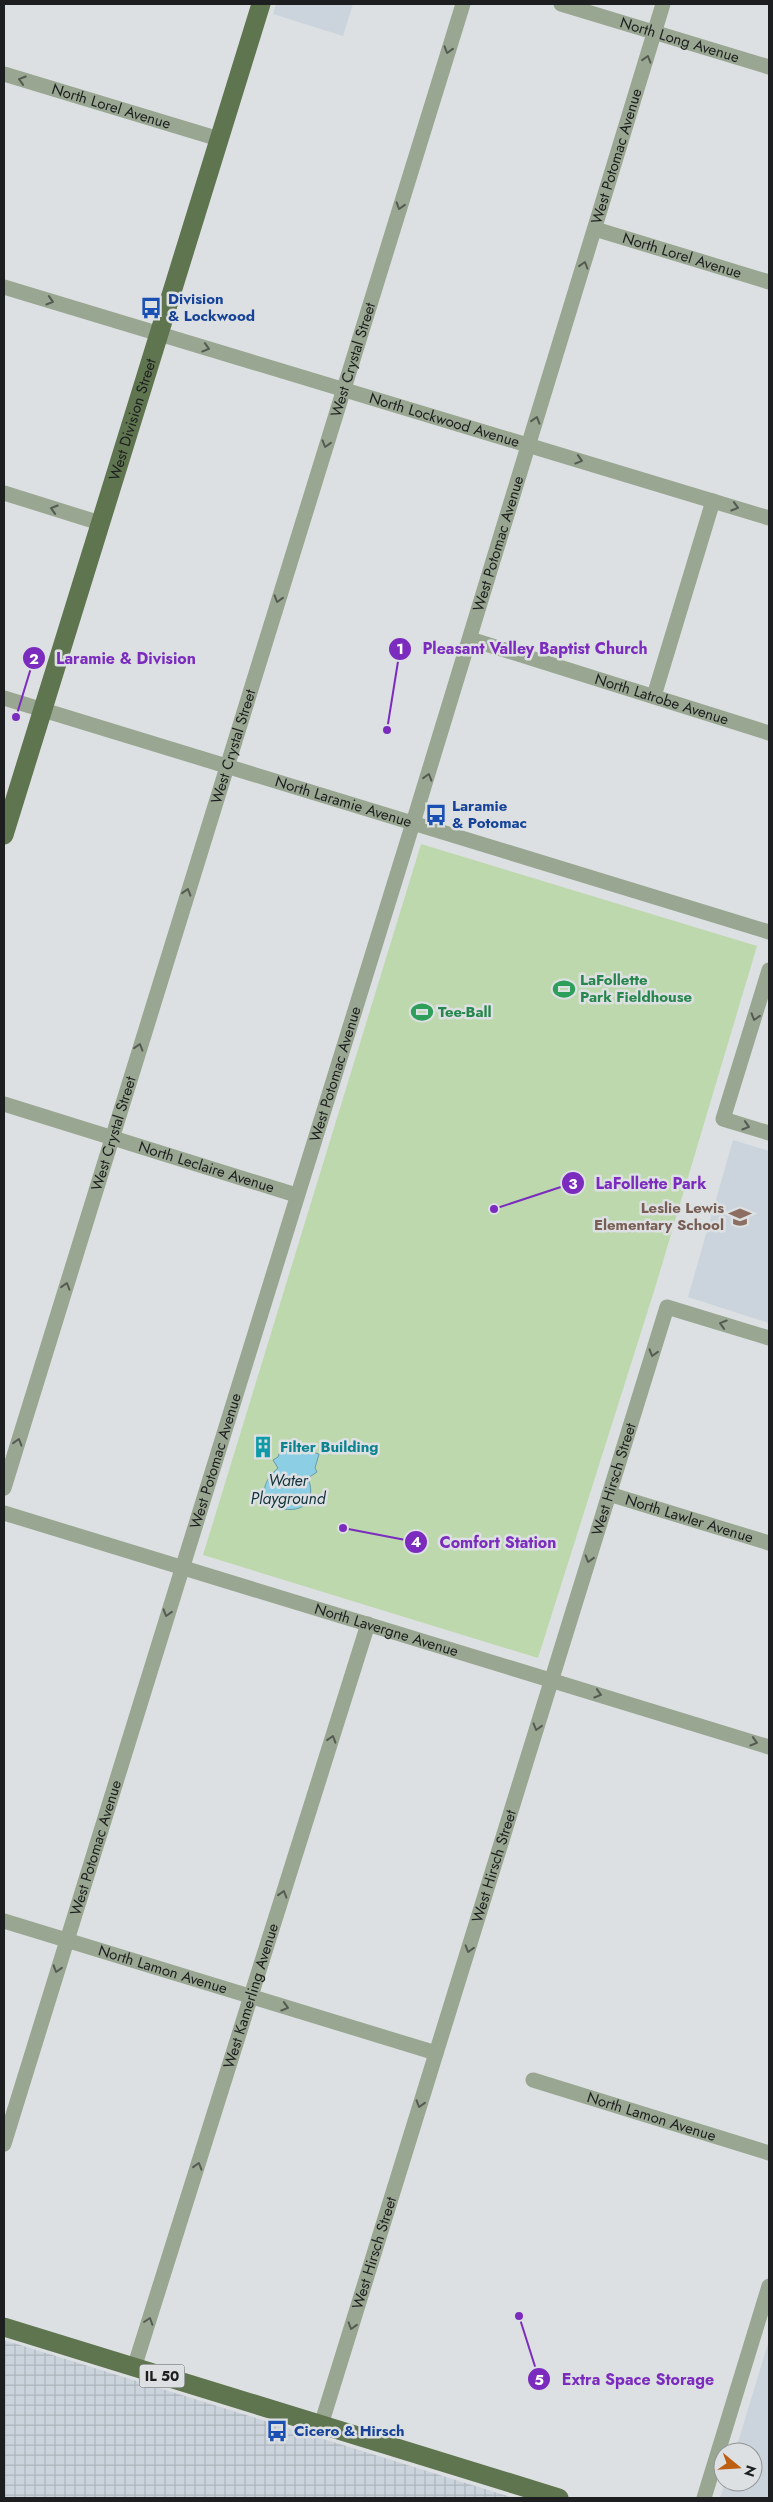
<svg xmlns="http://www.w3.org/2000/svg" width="773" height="2502" font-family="Jost,sans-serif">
  <defs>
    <pattern id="industrial-grid" width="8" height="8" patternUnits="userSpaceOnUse" patternTransform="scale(1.25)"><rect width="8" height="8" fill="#cbd4dc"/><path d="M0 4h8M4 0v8" fill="none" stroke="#aeb6bc"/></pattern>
  </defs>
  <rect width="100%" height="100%" fill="#dde0e2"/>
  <g fill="#cbd4dc">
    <path d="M276,4H353L343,36L273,14Z"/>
    <path d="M733,1140L769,1151V1323L688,1297Z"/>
    <path d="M769,2340V2498H720L725,2482H753V2452H735Z"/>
  </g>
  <path fill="url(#industrial-grid)" d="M4,2340L514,2498H4Z"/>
  <path fill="#bcd8ac" d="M421,844L757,946L655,1288L538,1658L203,1555Z"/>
  <path fill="#8ccfe5" stroke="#6b9aaa" d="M283,1443L319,1454L315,1468L317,1472L308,1478C328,1531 230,1510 278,1468L273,1460L278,1457Z"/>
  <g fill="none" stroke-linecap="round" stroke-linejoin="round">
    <g stroke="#99a691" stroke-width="15">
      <path id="s1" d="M561,4L769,67"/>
      <path id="s2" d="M4,74L219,139"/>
      <path id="s3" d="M595,229L769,282"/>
      <path id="s4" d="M4,287L769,518"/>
      <path d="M4,493L100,523"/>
      <path id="s5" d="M470,639L769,733"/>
      <path d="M654,696L713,501"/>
      <path id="s6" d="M4,698L769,932"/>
      <path d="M769,970L723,1119L769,1133"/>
      <path id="s7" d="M4,1104L296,1195"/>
      <path id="s8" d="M4,1488L463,4"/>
      <path id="s9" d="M609,1494L769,1543"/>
      <path id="s10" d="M4,1513L769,1747"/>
      <path id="s11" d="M4,1921L436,2053"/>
      <path id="s12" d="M533,2080L769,2153"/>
      <path id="s13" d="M4,2144L413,823L663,4"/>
      <path id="s14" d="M134,2368L368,1624"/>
      <path id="s15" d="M321,2425L667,1307L769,1338"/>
      <path d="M704,2498L769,2286"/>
    </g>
    <g stroke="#5f754f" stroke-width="19">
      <path id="s16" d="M4,835L261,4"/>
      <path d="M4,2327L559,2498"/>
    </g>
  </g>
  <defs><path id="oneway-chevron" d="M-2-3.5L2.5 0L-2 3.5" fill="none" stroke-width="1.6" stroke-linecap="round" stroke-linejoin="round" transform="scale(1.25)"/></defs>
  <g stroke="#555b52">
    <use href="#oneway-chevron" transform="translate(448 50) rotate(107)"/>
    <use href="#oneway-chevron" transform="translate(647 59) rotate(-73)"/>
    <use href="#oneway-chevron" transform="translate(22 80) rotate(-163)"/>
    <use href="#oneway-chevron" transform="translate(400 206) rotate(107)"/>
    <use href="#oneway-chevron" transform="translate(584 265) rotate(-73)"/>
    <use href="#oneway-chevron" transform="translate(50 301) rotate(17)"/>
    <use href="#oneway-chevron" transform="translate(206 348) rotate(17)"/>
    <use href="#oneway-chevron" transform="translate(536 420) rotate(-73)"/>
    <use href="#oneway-chevron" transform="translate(326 444) rotate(107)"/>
    <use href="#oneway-chevron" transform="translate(579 460) rotate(17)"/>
    <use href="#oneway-chevron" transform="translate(735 507) rotate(17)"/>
    <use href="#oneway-chevron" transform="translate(54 509) rotate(-163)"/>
    <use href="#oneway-chevron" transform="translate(278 599) rotate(107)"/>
    <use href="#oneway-chevron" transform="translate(428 777) rotate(-73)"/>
    <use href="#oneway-chevron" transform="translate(187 892) rotate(-73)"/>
    <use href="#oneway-chevron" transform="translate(755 1017) rotate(107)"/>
    <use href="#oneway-chevron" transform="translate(139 1047) rotate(-73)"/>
    <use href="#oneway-chevron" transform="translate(746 1126) rotate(17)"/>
    <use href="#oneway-chevron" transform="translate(66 1286) rotate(-73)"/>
    <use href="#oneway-chevron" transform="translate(723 1324) rotate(-163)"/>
    <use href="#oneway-chevron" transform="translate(653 1353) rotate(107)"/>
    <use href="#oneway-chevron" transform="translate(18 1442) rotate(-73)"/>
    <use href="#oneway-chevron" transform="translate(589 1559) rotate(107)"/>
    <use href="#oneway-chevron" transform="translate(167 1613) rotate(107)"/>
    <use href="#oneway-chevron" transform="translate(598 1694) rotate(17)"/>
    <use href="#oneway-chevron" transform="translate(537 1727) rotate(107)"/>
    <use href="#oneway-chevron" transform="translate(332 1739) rotate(-73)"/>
    <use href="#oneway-chevron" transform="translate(754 1742) rotate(17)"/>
    <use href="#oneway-chevron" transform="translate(283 1894) rotate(-73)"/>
    <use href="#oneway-chevron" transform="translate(469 1949) rotate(107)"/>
    <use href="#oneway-chevron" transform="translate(57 1969) rotate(107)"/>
    <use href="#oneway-chevron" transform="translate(285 2007) rotate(17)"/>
    <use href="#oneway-chevron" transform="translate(420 2104) rotate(107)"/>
    <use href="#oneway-chevron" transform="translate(198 2166) rotate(-73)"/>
    <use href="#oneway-chevron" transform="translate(149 2321) rotate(-72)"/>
    <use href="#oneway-chevron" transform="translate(352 2326) rotate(107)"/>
  </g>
  <defs>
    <g id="bus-bare" transform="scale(1.725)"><path d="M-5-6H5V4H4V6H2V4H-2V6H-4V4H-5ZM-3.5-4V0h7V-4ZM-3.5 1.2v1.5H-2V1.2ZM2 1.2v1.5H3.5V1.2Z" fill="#1a4fb4" stroke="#dde0e2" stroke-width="2.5" paint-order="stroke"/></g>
    <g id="stadium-bare" transform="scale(1.725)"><path d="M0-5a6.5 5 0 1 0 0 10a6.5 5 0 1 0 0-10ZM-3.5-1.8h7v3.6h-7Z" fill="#2e9e5b" stroke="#dde0e2" stroke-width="2.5" paint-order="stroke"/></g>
    <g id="school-bare" transform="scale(1.725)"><path d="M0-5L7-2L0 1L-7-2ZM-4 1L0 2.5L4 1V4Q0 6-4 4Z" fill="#8d6e63" stroke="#dde0e2" stroke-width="2.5" paint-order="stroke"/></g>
    <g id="building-bare" transform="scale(1.725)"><path d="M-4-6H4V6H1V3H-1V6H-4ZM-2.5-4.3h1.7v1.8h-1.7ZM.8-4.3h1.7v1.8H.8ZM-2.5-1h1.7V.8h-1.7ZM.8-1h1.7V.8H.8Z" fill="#0f9aa8" stroke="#dde0e2" stroke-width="2.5" paint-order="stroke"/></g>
  </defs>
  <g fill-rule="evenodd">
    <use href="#bus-bare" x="151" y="308"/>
    <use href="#bus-bare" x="436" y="815"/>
    <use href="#stadium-bare" x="564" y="989"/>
    <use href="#stadium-bare" x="422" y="1012"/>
    <use href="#school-bare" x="740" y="1217"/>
    <use href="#building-bare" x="263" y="1447"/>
    <use href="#bus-bare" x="277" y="2431"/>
  </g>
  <g text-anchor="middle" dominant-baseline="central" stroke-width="5" stroke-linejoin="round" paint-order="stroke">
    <rect fill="#dde0e2" stroke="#57585a" stroke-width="1" x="139.5" y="2364.5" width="45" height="23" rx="4"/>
    <g font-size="14" font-weight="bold" fill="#1d1e1f">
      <text x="162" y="2376">IL 50</text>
    </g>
    <g font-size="15" fill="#1d1e1f" stroke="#dde0e2">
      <text stroke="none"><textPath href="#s1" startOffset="124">North Long Avenue</textPath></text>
      <text stroke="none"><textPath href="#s2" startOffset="112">North Lorel Avenue</textPath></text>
      <text stroke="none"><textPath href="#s13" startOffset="2080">West Potomac Avenue</textPath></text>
      <text stroke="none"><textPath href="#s3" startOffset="91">North Lorel Avenue</textPath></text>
      <text stroke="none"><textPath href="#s8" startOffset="1181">West Crystal Street</textPath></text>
      <text stroke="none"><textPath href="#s16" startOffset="435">West Division Street</textPath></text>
      <text stroke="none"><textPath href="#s4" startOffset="460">North Lockwood Avenue</textPath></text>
      <text stroke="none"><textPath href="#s13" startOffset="1675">West Potomac Avenue</textPath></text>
      <text stroke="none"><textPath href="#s5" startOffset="201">North Latrobe Avenue</textPath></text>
      <text stroke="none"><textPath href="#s8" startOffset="776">West Crystal Street</textPath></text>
      <text stroke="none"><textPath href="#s6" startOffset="355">North Laramie Avenue</textPath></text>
      <text stroke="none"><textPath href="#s13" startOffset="1120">West Potomac Avenue</textPath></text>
      <text stroke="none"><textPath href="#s8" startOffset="371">West Crystal Street</textPath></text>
      <text stroke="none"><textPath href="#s7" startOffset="212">North Leclaire Avenue</textPath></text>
      <text stroke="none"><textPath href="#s13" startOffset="715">West Potomac Avenue</textPath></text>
      <text stroke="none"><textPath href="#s15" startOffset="990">West Hirsch Street</textPath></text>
      <text stroke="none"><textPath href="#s9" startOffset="84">North Lawler Avenue</textPath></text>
      <text stroke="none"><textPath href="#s10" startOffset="400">North Lavergne Avenue</textPath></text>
      <text stroke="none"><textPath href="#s13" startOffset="310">West Potomac Avenue</textPath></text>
      <text stroke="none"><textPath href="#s15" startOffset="585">West Hirsch Street</textPath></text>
      <text stroke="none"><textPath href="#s11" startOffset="166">North Lamon Avenue</textPath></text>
      <text stroke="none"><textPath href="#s14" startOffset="390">West Kamerling Avenue</textPath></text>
      <text stroke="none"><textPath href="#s12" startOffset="124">North Lamon Avenue</textPath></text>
      <text stroke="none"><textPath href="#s15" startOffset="180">West Hirsch Street</textPath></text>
    </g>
    <g font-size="15" font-weight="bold" fill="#164399" stroke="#dde0e2" text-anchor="start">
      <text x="168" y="299">Division<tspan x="168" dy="17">&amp; Lockwood</tspan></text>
      <text x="452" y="806">Laramie<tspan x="452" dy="17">&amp; Potomac</tspan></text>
      <text x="294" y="2431">Cicero &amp; Hirsch</text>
    </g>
    <g font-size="15" font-weight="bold" fill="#27864d" stroke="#dde0e2" text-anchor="start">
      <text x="580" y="980">LaFollette<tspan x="580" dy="17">Park Fieldhouse</tspan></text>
      <text x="438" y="1012">Tee-Ball</text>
    </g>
    <g font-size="15" font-weight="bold" fill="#785e54" stroke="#dde0e2" text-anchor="end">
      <text x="724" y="1208">Leslie Lewis<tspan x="724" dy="17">Elementary School</tspan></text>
    </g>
    <g font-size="15" font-weight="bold" fill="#0d838f" stroke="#dde0e2" text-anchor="start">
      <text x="280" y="1447">Filter Building</text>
    </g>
    <g font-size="16" font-style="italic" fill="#12333c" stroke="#dde0e2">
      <text x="288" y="1480">Water<tspan x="288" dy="18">Playground</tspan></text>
    </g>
  </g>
  <path fill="none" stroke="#7b2cbf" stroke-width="2" d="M387 730L400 649M16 717L34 658M494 1209L573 1183M343 1528L416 1542M519 2316L539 2379"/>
  <g fill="#7b2cbf" stroke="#dde0e2" stroke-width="2">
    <circle cx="387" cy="730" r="5"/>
    <circle cx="16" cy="717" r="5"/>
    <circle cx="494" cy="1209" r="5"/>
    <circle cx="343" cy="1528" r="5"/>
    <circle cx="519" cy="2316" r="5"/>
    <circle cx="400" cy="649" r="12"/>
    <circle cx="34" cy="658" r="12"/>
    <circle cx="573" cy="1183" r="12"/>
    <circle cx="416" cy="1542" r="12"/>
    <circle cx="539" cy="2379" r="12"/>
  </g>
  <g font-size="15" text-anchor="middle" font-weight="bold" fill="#fff">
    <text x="400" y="654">1</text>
    <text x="34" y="664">2</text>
    <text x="573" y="1189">3</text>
    <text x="416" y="1547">4</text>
    <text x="539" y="2385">5</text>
  </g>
  <g font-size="16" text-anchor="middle" font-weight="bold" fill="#7b2cbf" stroke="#dde0e2" stroke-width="5" stroke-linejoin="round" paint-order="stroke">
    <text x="535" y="654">Pleasant Valley Baptist Church</text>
    <text x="126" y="664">Laramie &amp; Division</text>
    <text x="651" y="1189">LaFollette Park</text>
    <text x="498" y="1548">Comfort Station</text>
    <text x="638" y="2385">Extra Space Storage</text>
  </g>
  <rect width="773" height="2502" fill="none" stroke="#1d1e1f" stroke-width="10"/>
  <g transform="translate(738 2467) rotate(108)"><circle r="24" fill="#dde0e2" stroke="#909294"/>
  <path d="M0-4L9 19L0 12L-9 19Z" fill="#bd5f12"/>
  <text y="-8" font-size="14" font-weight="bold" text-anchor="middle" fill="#1d1e1f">N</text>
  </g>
</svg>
